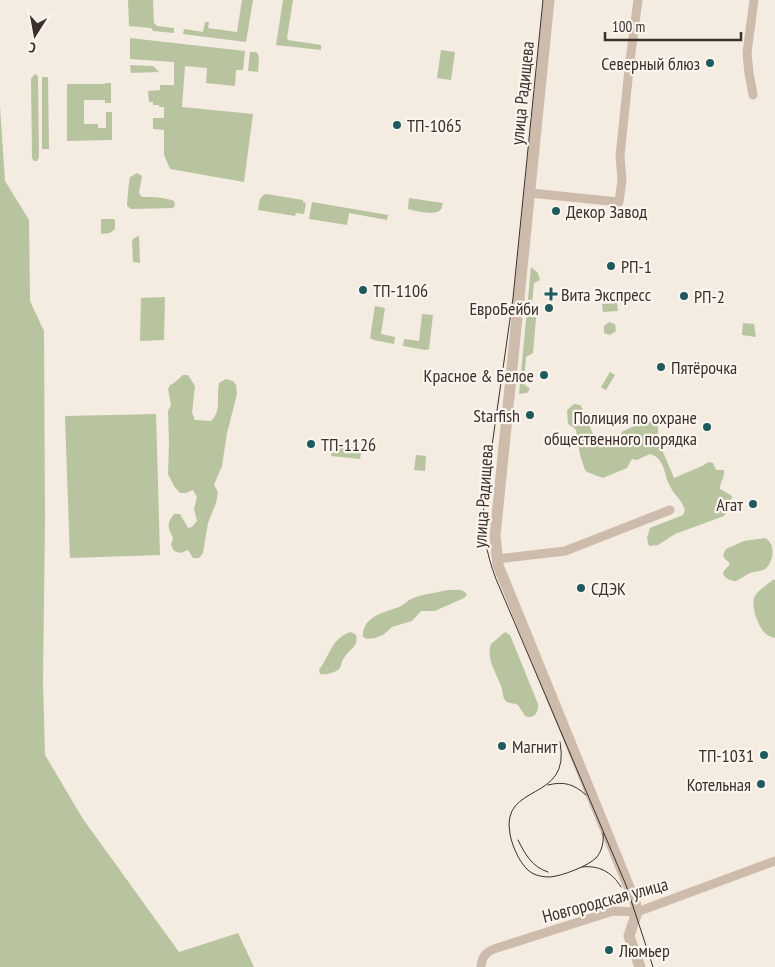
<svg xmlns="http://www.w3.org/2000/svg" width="775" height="967" font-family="'PT Sans Narrow',sans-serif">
  <rect width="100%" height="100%" fill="#f4ebe1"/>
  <g fill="#b8c4a0">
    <path d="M128,0H153L154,23L157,26L174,28V33L153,31L151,28L129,26Z"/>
    <path d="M242,0H253L246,42L183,34L184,29L203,32L205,22H209L208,28L237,32Z"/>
    <path d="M283,0H293L287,38L288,40L321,45V50L276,45Z"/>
    <path d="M130,38L245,51L243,70H236L235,86L206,83L207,68L185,66L182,107L253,114L244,182L170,169L164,155V130L153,129V118H164V107H159V105H153V102H149L148,91L160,90V85H174V62L130,59Z"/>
    <path d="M441,50L455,52L451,80L437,78Z"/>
    <path d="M250,52H256L258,54L259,59L258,72L248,71Z"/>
    <path d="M130,65L153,66L159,72L131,73Z"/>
    <path d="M35,74L37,75L38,77L39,157L37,161H34L32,158L31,79L33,76Z"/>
    <path d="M48,77L49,149H42V77Z"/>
    <path d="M105,83H111V103H105V100H84V124H98V128H106V112H112V140L67,141V84H105Z"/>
    <path d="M0,106L5,181L29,220L30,301L44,331L45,519L43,682L45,755L83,819L179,952L238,933L254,967H0Z"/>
    <path d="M137,173L142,176L139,193L142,197C153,197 164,197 174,201L175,205L173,208L131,209C130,208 128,207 127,206C127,203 129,180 130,177Z"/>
    <path d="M266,194L303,200V202L306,203L304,214L296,213L295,216L258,210C259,204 259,196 266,194Z"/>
    <path d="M409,198L443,203C442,207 442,209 439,211C434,215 414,211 408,209Z"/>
    <path d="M312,202L388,215L387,220L349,213L347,225L309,219Z"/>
    <path d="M101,219H114L115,221V229L110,233L101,234Z"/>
    <path d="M139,236L140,263L133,262L132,240L136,237Z"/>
    <path d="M531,267L538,273L540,280L534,283L531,314L536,318L533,353L526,357L524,384L530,389L527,393L519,394Z"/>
    <path d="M165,297L164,340L140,341L141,298Z"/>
    <path d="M617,303L618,311L603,312L602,304Z"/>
    <path d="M375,306L385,308L381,334L395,337L394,344L374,340L370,338Z"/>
    <path d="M422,314L433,315L429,349L426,350L403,346L404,339L419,341Z"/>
    <path d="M609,322L615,324L616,331L610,335L604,333V326Z"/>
    <path d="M743,323L754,324L756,337L742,335Z"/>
    <path d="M610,372L615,375L606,390L601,387Z"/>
    <path d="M183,375H188L195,386L192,413L195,420L211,421C222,411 216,397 219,383L226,379L233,381L236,385L237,394L227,433L222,466L214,485L218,492L216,503L208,523L203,553L199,558H193L188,550L181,553L174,551L171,545L173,538C168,527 166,525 174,514H180L188,528L192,527L197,521L194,509L197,497L193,490L186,493H180L174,486L168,474L169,443L168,411L171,405L168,389L170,385L174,383Z"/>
    <path d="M574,404L580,405C592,422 587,443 614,443L623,431L644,422L653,421L658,426C657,444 668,462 674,478L702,466L709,462L713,463L716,470H724C725,478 720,481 720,489L732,496L730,509L724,516L675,534L658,545L649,546L647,538L650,528L683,515L685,510C683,506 682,502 679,499C676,495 672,491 670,486C663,474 666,459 650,454L637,460L632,459L627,468L603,478L587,472L585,470L580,455L576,430L573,427L568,424L567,410Z"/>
    <path d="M156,414L160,555L70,558L65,416Z"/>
    <path d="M332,445L362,448L360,459L331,456Z"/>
    <path d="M416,455L426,456L425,471L414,470Z"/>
    <path d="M765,538C775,542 775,561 765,569C760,572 755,571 750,573C745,575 741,579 736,581C731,581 726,579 723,574L724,571L730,564C726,558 720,559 726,549L744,541Z"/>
    <path d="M773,580H775V638C771,637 768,636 765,633C758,627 750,604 755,596C758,590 767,585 773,580Z"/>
    <path d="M448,590C455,590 464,588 467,595L464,598L435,611H421L412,621L392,627L383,635L375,638L367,639L363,637C362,618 381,613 396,608C401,607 405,603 409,600C421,594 435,593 448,590Z"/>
    <path d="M351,632L356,635C359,647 349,649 344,658C341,661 342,666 339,669C335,673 325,675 320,674L319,670L321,667C330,654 333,637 351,632Z"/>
    <path d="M505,632L510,635L538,704C539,712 534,720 525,716L518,705C514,703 509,704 506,701C502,698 503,690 501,686C496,672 486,659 491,644Z"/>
  </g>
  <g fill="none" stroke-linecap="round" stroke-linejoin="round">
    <g stroke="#cdbbac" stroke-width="9">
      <path d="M753,95L749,73L747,53L754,0"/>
      <path d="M530,193L619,202L622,180L620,156L630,60L638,0"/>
      <path d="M497,559L565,551L670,510"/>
      <path d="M481,967C482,957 485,953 494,949L613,911L637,912L775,861"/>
    </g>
    <path stroke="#cdbbac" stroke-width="11" d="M549,0L495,536L498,565L635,902L637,912L629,936L640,967"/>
    <g stroke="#3b302b" stroke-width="1">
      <path d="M543,0L513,298L484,502C482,529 486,553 496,579L626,885L653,967"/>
      <path d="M560,742C572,804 500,781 510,834C512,846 521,867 532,873C537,876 544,877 550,877C562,876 588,866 596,858C602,851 604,842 603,833"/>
      <path d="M548,785C564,781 574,784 586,795"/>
      <path d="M518,840C525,854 532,867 548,872"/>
      <path d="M582,867C599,865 612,872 621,887"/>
    </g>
  </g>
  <g fill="#1f5a5e" stroke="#fbf5ee" stroke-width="2">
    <circle cx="710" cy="63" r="5"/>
    <circle cx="397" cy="125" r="5"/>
    <circle cx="556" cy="211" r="5"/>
    <circle cx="611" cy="266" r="5"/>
    <circle cx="363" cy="290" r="5"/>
    <path d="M548.5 286.5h5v5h5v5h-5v5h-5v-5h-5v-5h5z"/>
    <circle cx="684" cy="296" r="5"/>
    <circle cx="549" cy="308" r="5"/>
    <circle cx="661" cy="367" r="5"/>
    <circle cx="544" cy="375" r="5"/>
    <circle cx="530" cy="415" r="5"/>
    <circle cx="707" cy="427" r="5"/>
    <circle cx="311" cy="444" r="5"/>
    <circle cx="753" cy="504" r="5"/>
    <circle cx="581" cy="588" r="5"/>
    <circle cx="502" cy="746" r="5"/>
    <circle cx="764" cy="755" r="5"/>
    <circle cx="761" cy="784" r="5"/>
    <circle cx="609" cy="950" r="5"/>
  </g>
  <g text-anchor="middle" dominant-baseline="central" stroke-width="4.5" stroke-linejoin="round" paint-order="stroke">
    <g font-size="18" fill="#3b302b" stroke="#fbf5ee" text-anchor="start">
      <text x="700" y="63" text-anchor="end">Северный блюз</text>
      <text x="407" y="125">ТП-1065</text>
      <text x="566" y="211">Декор Завод</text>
      <text x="621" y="266">РП-1</text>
      <text x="373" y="290">ТП-1106</text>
      <text x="561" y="294">Вита Экспресс</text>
      <text x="694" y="296">РП-2</text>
      <text x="539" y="308" text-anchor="end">ЕвроБейби</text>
      <text x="671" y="367">Пятёрочка</text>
      <text x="534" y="375" text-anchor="end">Красное &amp; Белое</text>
      <text x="520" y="415" text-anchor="end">Starfish</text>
      <text x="697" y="417" text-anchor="end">Полиция по охране<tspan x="697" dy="21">общественного порядка</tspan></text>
      <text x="321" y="444">ТП-1126</text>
      <text x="743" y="504" text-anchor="end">Агат</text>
      <text x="591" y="588">СДЭК</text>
      <text x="512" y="746">Магнит</text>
      <text x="754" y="755" text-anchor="end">ТП-1031</text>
      <text x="751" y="784" text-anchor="end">Котельная</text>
      <text x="619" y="950">Люмьер</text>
    </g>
    <g font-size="18" fill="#3b302b" stroke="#fbf5ee">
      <text transform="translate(522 93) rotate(-84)">улица Радищева</text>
      <text transform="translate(483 496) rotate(-86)">улица Радищева</text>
      <text transform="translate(605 900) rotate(-15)">Новгородская улица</text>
    </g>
  </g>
  <g transform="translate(35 35) rotate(191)" stroke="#fbf5ee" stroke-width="4" paint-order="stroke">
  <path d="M0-4L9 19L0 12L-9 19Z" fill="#3b302b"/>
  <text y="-8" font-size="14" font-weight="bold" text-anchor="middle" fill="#3b302b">С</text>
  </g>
  <path d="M605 32v8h136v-8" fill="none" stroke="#3b302b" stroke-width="2.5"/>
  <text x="612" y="32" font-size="15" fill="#3b302b" stroke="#fbf5ee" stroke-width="4" paint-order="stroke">100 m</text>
</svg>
